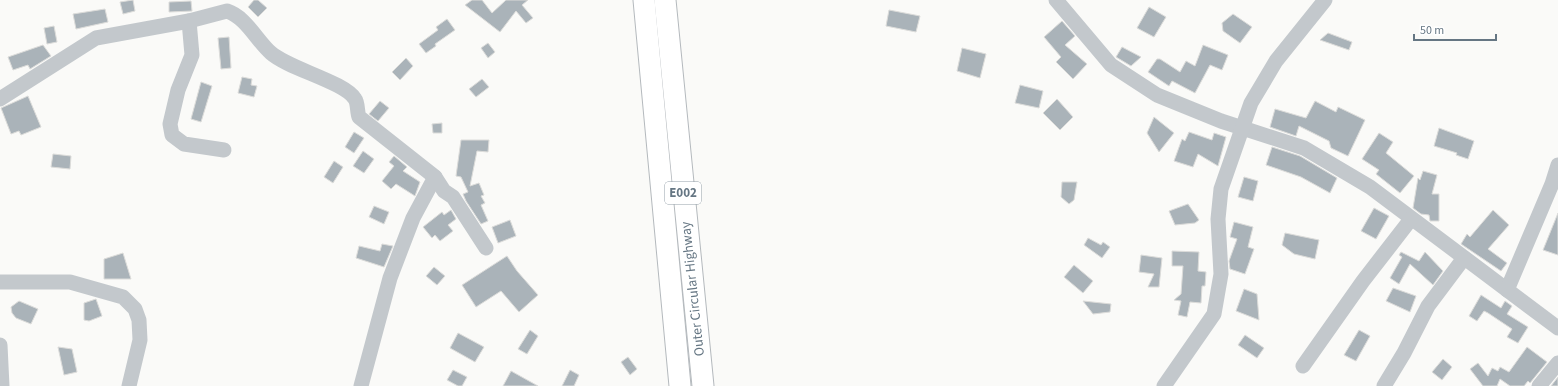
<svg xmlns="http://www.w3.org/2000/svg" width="1558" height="386" font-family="'Source Sans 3',sans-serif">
  <rect width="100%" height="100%" fill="#fafaf8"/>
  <g fill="#aab3b9" stroke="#dcdcda">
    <path d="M133,0L135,11L123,14L120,2Z"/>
    <path d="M254,0H258L267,8L258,17L248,7Z"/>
    <path d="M472,0H482L492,13L506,0H528L522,5L533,18L526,23L516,11L500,32L465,5Z"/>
    <path d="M191,1L192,11L169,12V2Z"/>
    <path d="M1149,7L1166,17L1154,37L1137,28Z"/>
    <path d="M105,9L108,22L76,29L73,14Z"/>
    <path d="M889,10L920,16L916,32L886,26Z"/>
    <path d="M1233,14L1252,27L1240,43L1223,31L1222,23Z"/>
    <path d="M447,19L455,30L435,44L436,46L426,53L419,44L438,30L436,27Z"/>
    <path d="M1062,21L1075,36L1065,45L1087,64L1073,79L1056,62L1061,57L1044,37Z"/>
    <path d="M54,26L57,42L47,44L44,28Z"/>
    <path d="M1328,33L1352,42L1349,50L1320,40Z"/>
    <path d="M229,37L231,68L221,69L218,38Z"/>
    <path d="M488,43L495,52L488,58L481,48Z"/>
    <path d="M43,45L51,56L30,69L28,65L13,70L8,57Z"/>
    <path d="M1203,45L1228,55L1222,70L1210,65L1195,93L1172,81L1169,86L1148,72L1157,59H1160L1180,72L1186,61L1195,66Z"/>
    <path d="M1122,47L1141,57L1131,66L1116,57Z"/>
    <path d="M962,48L986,54L980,78L957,71Z"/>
    <path d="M406,58L413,66L400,80L392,72Z"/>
    <path d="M242,77L252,79L251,85L257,86L254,97L238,93Z"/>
    <path d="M482,79L489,87L476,97L469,89Z"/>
    <path d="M201,82L212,86L201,122L191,119Z"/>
    <path d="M1020,85L1043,91L1039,108L1015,103Z"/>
    <path d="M28,96L41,127L21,135L19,131L11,134L1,108Z"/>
    <path d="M1057,99L1073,117L1060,130L1043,113Z"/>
    <path d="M380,101L389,108L378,121L369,114Z"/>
    <path d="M1315,101L1336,112L1338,107L1365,120L1348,156L1331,148L1329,141L1299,126L1296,136L1270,127L1275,109L1306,118Z"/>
    <path d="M1154,117L1174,133L1159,152L1147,133Z"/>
    <path d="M442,123V133H433L432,124Z"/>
    <path d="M1439,128L1474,141L1468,159L1456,155L1457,153L1434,146Z"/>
    <path d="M354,132L364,138L354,153L345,147Z"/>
    <path d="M1189,132L1212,140L1214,133L1226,137L1218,166L1198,154L1193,167L1174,161L1182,139L1185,141Z"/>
    <path d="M1379,133L1393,142L1386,153L1414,176L1400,193L1376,174L1379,170L1362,159Z"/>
    <path d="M461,140H489L488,152L477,151L470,186L479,183L484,195L481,196L485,203L481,205L488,221L481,224L466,201L463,194L468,192L461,177L456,176Z"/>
    <path d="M1272,147L1300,156L1337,178L1330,193L1301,177L1266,165Z"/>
    <path d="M363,151L374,159L364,173L353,166Z"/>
    <path d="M53,154L71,156L70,169L51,167Z"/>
    <path d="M394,156L407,167L403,171L420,182L415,196L396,184L391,189L382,181L394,166L389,162Z"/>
    <path d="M334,161L343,167L333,183L324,177Z"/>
    <path d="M1423,171L1437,175L1432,194H1439V221H1430L1429,215L1421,214L1413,208L1418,178L1420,180Z"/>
    <path d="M1244,177L1258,181L1253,201L1238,197Z"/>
    <path d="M1062,182H1077L1074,200L1069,204L1061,197Z"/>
    <path d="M1188,204L1199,220L1195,223L1175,225L1169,211Z"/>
    <path d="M374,206L389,212L384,224L369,217Z"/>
    <path d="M1374,208L1389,216L1376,239L1361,231Z"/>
    <path d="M451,210L456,219L448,225L453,231L440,241L435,235L432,238L423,227L442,212L444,215Z"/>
    <path d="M1493,210L1509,225L1488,249L1507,263L1501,271L1461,244L1467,234L1470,237Z"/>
    <path d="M1558,213V255L1543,250Z"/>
    <path d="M510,220L516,236L498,243L492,227Z"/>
    <path d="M1234,222L1253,227L1248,247L1254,249L1245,274L1230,269L1229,261L1237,239L1230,237Z"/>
    <path d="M1285,233L1319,240L1315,259L1294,254L1282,245Z"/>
    <path d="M1088,238L1101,245L1103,242L1110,247L1102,258L1084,245Z"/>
    <path d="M382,244L393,246L384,267L356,258L359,246L380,251Z"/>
    <path d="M1172,251L1199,252L1198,271L1206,272L1205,286H1202L1201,303L1190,302L1187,317L1178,315L1181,301L1174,300L1181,294L1183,266H1172Z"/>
    <path d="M1401,252L1419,261L1425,252L1443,271L1433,285L1410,264L1399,284L1390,278L1402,257L1399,255Z"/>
    <path d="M123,253L131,279H104V259Z"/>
    <path d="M1141,255L1162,258L1159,287H1148L1154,274L1139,272Z"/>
    <path d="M507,256L517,271L538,295L519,312L501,291L476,307L462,285Z"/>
    <path d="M1074,265L1093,281L1083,293L1064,277Z"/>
    <path d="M434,267L445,276L437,285L426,276Z"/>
    <path d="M1393,288L1416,296L1410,312L1386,301Z"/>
    <path d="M1244,289L1257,294L1259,320L1236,311Z"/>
    <path d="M1481,295L1501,308L1505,301L1512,306L1507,314L1528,327L1518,343L1507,337L1512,329L1488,313L1484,311L1477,321L1469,316Z"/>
    <path d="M96,299L102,316L89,321L84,320V303Z"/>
    <path d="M19,301L38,309L31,324L16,318L12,313L11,307Z"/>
    <path d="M1083,301L1111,304L1110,312L1093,314Z"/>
    <path d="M530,330L538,336L527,354L518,349Z"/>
    <path d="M1359,330L1370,336L1356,361L1344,355Z"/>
    <path d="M458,333L484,347L475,362L450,348Z"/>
    <path d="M1245,335L1264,348L1257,358L1238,345Z"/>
    <path d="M58,347L72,349L77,372L64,375Z"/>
    <path d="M1527,347L1547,362L1530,383L1528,381L1524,386H1510L1500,379L1497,386H1483L1470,369L1478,363L1488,376L1492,368L1498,371L1500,367L1509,372Z"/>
    <path d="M628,357L637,369L630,375L621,362Z"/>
    <path d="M1443,359L1452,367L1442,380L1432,372Z"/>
    <path d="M453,370L467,377L462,386H458L447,380Z"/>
    <path d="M570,370L579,375L574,386H562Z"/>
    <path d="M511,371L538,386H503Z"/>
    <path d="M1558,377V386H1551Z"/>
  </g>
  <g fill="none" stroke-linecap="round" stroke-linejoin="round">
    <g stroke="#b4b9bd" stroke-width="23">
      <g id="highway">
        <path d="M644,0L680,386"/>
        <path d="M665,0L703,386"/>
      </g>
    </g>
    <g stroke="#c3c8cc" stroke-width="15">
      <path d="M1056,0L1111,65L1157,95L1221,121L1304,148L1370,187L1558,328"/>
      <path d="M189,21L192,55L178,90L170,124L172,135L184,144L224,150"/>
      <path d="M0,99L96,38L189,21L227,11C246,17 257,41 271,53C289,69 345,82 355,99C358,103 357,112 359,117L435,177L413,218L390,278L361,386"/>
      <path d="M435,177L444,191L453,197L486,248"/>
      <path d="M0,282H70L123,297L135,309L139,320L140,340L129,386"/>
      <path d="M1507,290L1552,184L1558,165"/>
      <path d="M0,345L2,386"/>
      <path d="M1303,366L1363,281L1411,219"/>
      <path d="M1164,386L1214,314L1221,274L1218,219L1221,189L1251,103L1276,61L1325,0"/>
      <path d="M1384,386L1404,353L1428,306L1464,258"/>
      <path d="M1539,386L1558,363"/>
    </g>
    <use href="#highway" stroke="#fff" stroke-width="21"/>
  </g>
  <g text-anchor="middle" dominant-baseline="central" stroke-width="4" stroke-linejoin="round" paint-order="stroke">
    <rect fill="#fff" stroke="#939fa8" stroke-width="1" x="665" y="182" width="36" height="22" rx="3"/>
    <g font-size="13" font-weight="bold" fill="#657683">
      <text x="683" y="193">E002</text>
    </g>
    <g font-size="14" fill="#657683" stroke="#fff">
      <text transform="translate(693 289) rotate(-96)">Outer Circular Highway</text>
    </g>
  </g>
  <path d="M1414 34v6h82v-6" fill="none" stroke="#657683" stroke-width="2"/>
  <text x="1420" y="34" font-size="12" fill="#657683" stroke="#ffffff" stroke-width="3" paint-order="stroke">50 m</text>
</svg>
